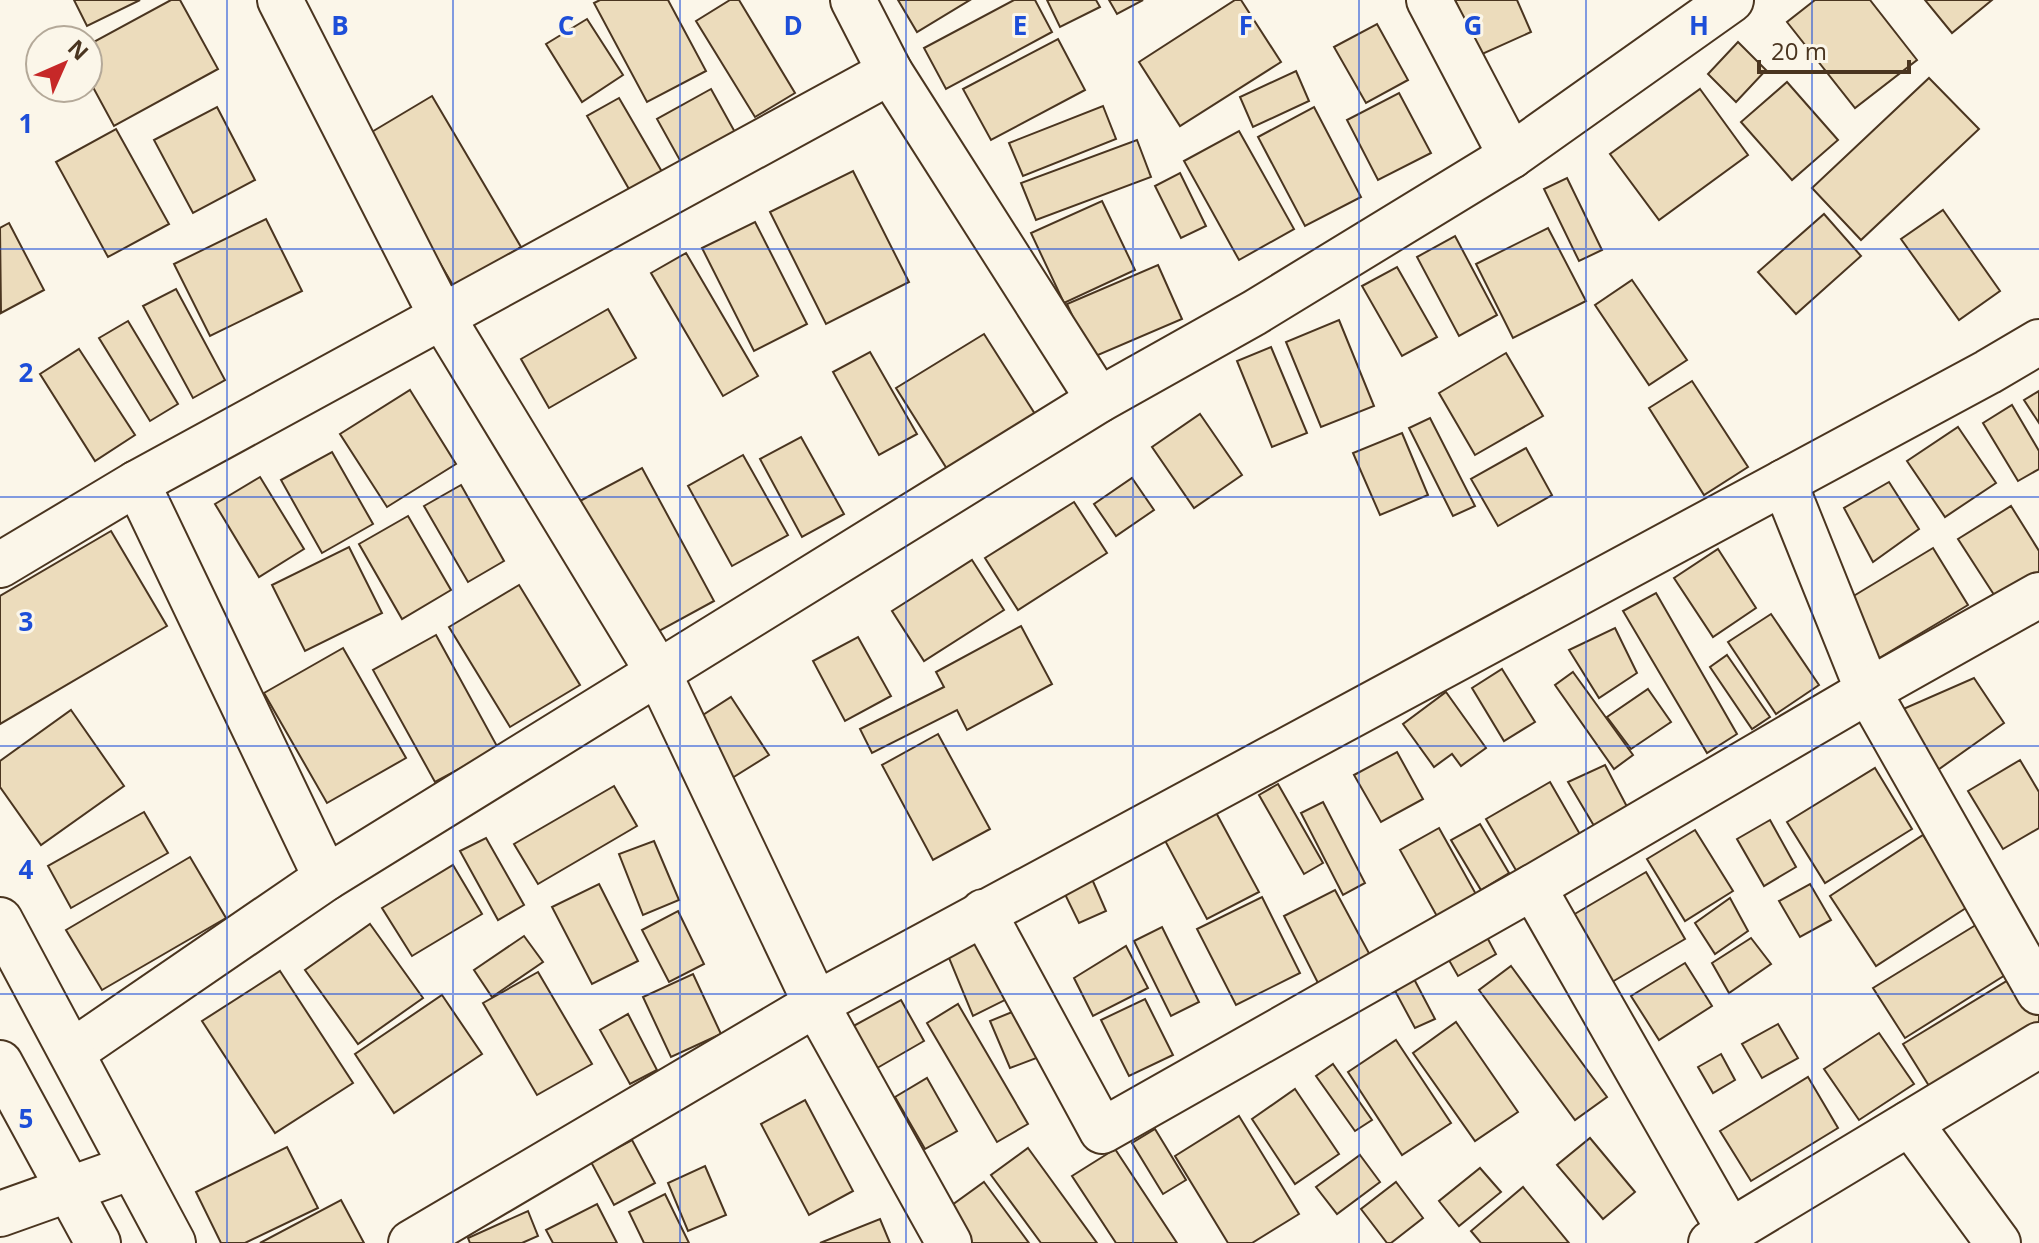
<svg xmlns="http://www.w3.org/2000/svg" width="2039" height="1243" font-family="'Open Sans',sans-serif">
  <rect width="100%" height="100%" fill="#fbf6e9"/>
  <g fill="#ecdcbc" stroke="#4a3520" stroke-width="2">
    <path d="M74,0H140L87,26Z"/>
    <path d="M171,0H180L218,69L114,126L88,78V45Z"/>
    <path d="M600,0H668L706,71L647,102L594,3Z"/>
    <path d="M730,0H739L795,93L755,117L696,21Z"/>
    <path d="M898,0H970L917,32Z"/>
    <path d="M1014,0H1035L1052,32L946,89L924,48Z"/>
    <path d="M1047,0H1096L1100,7L1060,27Z"/>
    <path d="M1109,0H1143L1117,14Z"/>
    <path d="M1235,0H1241L1281,62L1180,126L1139,62Z"/>
    <path d="M1455,0H1517L1531,32L1480,55Z"/>
    <path d="M1815,0H1870L1917,60L1855,108L1787,22Z"/>
    <path d="M1925,0H1992L1952,33Z"/>
    <path d="M587,19L623,75L582,102L546,44Z"/>
    <path d="M1377,24L1408,80L1366,103L1334,47Z"/>
    <path d="M1058,39L1085,90L991,140L963,89Z"/>
    <path d="M1738,42L1766,70L1736,102L1708,74Z"/>
    <path d="M1296,71L1309,101L1253,127L1240,97Z"/>
    <path d="M1929,78L1979,129L1861,240L1812,188Z"/>
    <path d="M1787,82L1838,140L1792,180L1741,122Z"/>
    <path d="M711,89L741,143L687,173L657,119Z"/>
    <path d="M1700,89L1748,155L1659,220L1610,154Z"/>
    <path d="M1399,93L1431,153L1378,180L1347,120Z"/>
    <path d="M432,96L521,247L454,287L365,136Z"/>
    <path d="M619,98L665,177L633,196L587,116Z"/>
    <path d="M1103,106L1116,139L1023,176L1009,143Z"/>
    <path d="M217,107L255,180L193,213L154,140Z"/>
    <path d="M1314,107L1361,197L1305,226L1258,137Z"/>
    <path d="M116,129L169,224L108,257L56,162Z"/>
    <path d="M1239,131L1294,229L1239,260L1184,161Z"/>
    <path d="M1137,140L1151,177L1036,220L1021,183Z"/>
    <path d="M853,171L909,282L826,324L770,212Z"/>
    <path d="M1180,173L1206,226L1181,238L1155,186Z"/>
    <path d="M1567,178L1602,250L1579,261L1544,189Z"/>
    <path d="M1102,201L1135,270L1064,303L1031,233Z"/>
    <path d="M1943,210L2000,291L1959,320L1901,239Z"/>
    <path d="M1824,214L1861,256L1796,314L1758,272Z"/>
    <path d="M266,219L302,291L210,336L174,264Z"/>
    <path d="M755,222L807,324L754,351L702,248Z"/>
    <path d="M9,223L44,290L1,313L0,228Z"/>
    <path d="M1548,228L1586,301L1513,338L1476,264Z"/>
    <path d="M1455,236L1497,315L1459,336L1417,257Z"/>
    <path d="M686,253L758,376L723,396L651,273Z"/>
    <path d="M1158,265L1182,319L1091,358L1067,304Z"/>
    <path d="M1397,267L1437,337L1402,356L1362,286Z"/>
    <path d="M1632,280L1687,360L1649,385L1595,305Z"/>
    <path d="M176,289L225,380L193,398L143,306Z"/>
    <path d="M608,309L636,358L549,408L521,359Z"/>
    <path d="M1339,320L1374,406L1321,427L1286,342Z"/>
    <path d="M128,321L178,404L150,421L99,338Z"/>
    <path d="M984,334L1042,425L954,480L896,388Z"/>
    <path d="M1271,347L1307,433L1272,447L1237,361Z"/>
    <path d="M79,349L135,435L95,461L40,374Z"/>
    <path d="M870,352L917,434L879,455L833,372Z"/>
    <path d="M1506,353L1543,416L1475,455L1439,393Z"/>
    <path d="M1692,381L1748,467L1704,495L1649,408Z"/>
    <path d="M410,390L456,464L387,507L340,434Z"/>
    <path d="M2039,391V423L2024,400Z"/>
    <path d="M2012,405L2039,451V469L2018,481L1983,423Z"/>
    <path d="M1200,414L1242,475L1194,508L1152,447Z"/>
    <path d="M1430,418L1475,506L1453,516L1409,428Z"/>
    <path d="M1958,427L1996,483L1945,517L1907,461Z"/>
    <path d="M1402,433L1428,495L1380,515L1353,453Z"/>
    <path d="M801,437L844,514L802,537L760,459Z"/>
    <path d="M1526,448L1552,495L1498,526L1471,479Z"/>
    <path d="M332,452L373,524L322,553L281,480Z"/>
    <path d="M743,455L788,535L732,566L688,486Z"/>
    <path d="M642,468L714,601L650,636L578,502Z"/>
    <path d="M260,477L304,549L259,577L215,504Z"/>
    <path d="M1132,478L1154,510L1116,536L1094,504Z"/>
    <path d="M1889,482L1919,529L1873,562L1844,508Z"/>
    <path d="M461,485L504,561L468,582L424,506Z"/>
    <path d="M1074,502L1107,553L1018,610L985,558Z"/>
    <path d="M2011,506L2039,551V576L1998,601L1958,539Z"/>
    <path d="M408,516L451,590L402,619L359,544Z"/>
    <path d="M111,531L167,626L0,724V596Z"/>
    <path d="M349,547L382,613L305,651L272,585Z"/>
    <path d="M1933,548L1968,605L1871,663L1837,606Z"/>
    <path d="M1718,549L1756,608L1713,637L1674,578Z"/>
    <path d="M972,560L1004,610L924,661L892,611Z"/>
    <path d="M519,585L580,685L510,727L449,627Z"/>
    <path d="M1656,593L1737,734L1707,753L1623,611Z"/>
    <path d="M1771,614L1819,685L1776,714L1728,642Z"/>
    <path d="M1021,626L1052,684L967,730L957,710L872,753L860,729L944,687L936,672Z"/>
    <path d="M1615,628L1637,673L1599,698L1569,650Z"/>
    <path d="M436,635L498,748L435,782L373,670Z"/>
    <path d="M858,637L891,696L845,721L813,661Z"/>
    <path d="M343,648L406,758L327,803L264,693Z"/>
    <path d="M1727,655L1770,717L1752,729L1710,667Z"/>
    <path d="M1502,669L1535,722L1504,741L1472,688Z"/>
    <path d="M1573,672L1633,755L1614,769L1555,685Z"/>
    <path d="M1974,678L2004,723L1935,772L1901,710Z"/>
    <path d="M1648,689L1671,722L1631,749L1607,717Z"/>
    <path d="M1446,692L1486,748L1461,766L1452,754L1434,767L1403,724Z"/>
    <path d="M731,697L769,755L729,780L692,722Z"/>
    <path d="M71,710L124,786L41,845L0,787V761Z"/>
    <path d="M938,734L990,829L933,860L882,765Z"/>
    <path d="M1397,752L1423,799L1381,822L1354,775Z"/>
    <path d="M2020,760L2039,792V828L2003,849L1968,791Z"/>
    <path d="M1605,765L1633,818L1600,836L1568,782Z"/>
    <path d="M1875,768L1912,829L1825,883L1787,822Z"/>
    <path d="M1550,782L1581,836L1517,872L1486,819Z"/>
    <path d="M1278,784L1323,863L1304,874L1259,795Z"/>
    <path d="M614,786L637,826L538,884L514,844Z"/>
    <path d="M1323,802L1365,883L1343,895L1301,813Z"/>
    <path d="M1213,807L1259,892L1207,919L1162,835Z"/>
    <path d="M144,812L168,853L71,908L48,866Z"/>
    <path d="M1770,820L1796,867L1764,886L1737,839Z"/>
    <path d="M1480,824L1509,873L1481,890L1451,840Z"/>
    <path d="M1439,828L1482,905L1443,927L1400,850Z"/>
    <path d="M1695,830L1733,891L1685,921L1647,859Z"/>
    <path d="M1923,835L1969,906L1876,966L1830,896Z"/>
    <path d="M486,838L524,905L498,920L460,851Z"/>
    <path d="M654,841L679,900L643,915L619,854Z"/>
    <path d="M190,857L226,918L102,990L66,930Z"/>
    <path d="M453,865L482,914L412,956L382,908Z"/>
    <path d="M1088,870L1106,911L1079,923L1060,884Z"/>
    <path d="M1646,872L1685,939L1612,982L1573,915Z"/>
    <path d="M599,884L638,961L592,984L552,907Z"/>
    <path d="M1810,884L1831,920L1800,937L1779,901Z"/>
    <path d="M1335,890L1371,957L1319,985L1284,916Z"/>
    <path d="M1262,897L1300,973L1236,1005L1197,929Z"/>
    <path d="M1730,898L1748,931L1715,954L1695,923Z"/>
    <path d="M678,911L704,964L669,982L642,930Z"/>
    <path d="M1979,923L2010,972L1905,1038L1873,988Z"/>
    <path d="M370,924L423,998L358,1044L305,970Z"/>
    <path d="M1481,926L1496,954L1458,976L1442,948Z"/>
    <path d="M1162,927L1199,1002L1171,1016L1134,941Z"/>
    <path d="M988,933L1019,993L973,1016L949,958Z"/>
    <path d="M524,936L543,962L492,997L474,970Z"/>
    <path d="M1751,938L1771,964L1729,993L1712,963Z"/>
    <path d="M1126,946L1148,988L1093,1016L1074,978Z"/>
    <path d="M1685,963L1712,1006L1659,1040L1631,996Z"/>
    <path d="M1511,966L1607,1097L1575,1120L1479,990Z"/>
    <path d="M280,971L353,1083L275,1133L202,1021Z"/>
    <path d="M538,972L592,1064L537,1095L483,1003Z"/>
    <path d="M693,974L721,1034L671,1057L643,997Z"/>
    <path d="M2015,976L2039,1016V1042L1939,1102L1903,1044Z"/>
    <path d="M1414,979L1435,1019L1415,1028L1394,989Z"/>
    <path d="M442,995L482,1054L394,1113L355,1054Z"/>
    <path d="M1145,999L1173,1055L1129,1076L1101,1020Z"/>
    <path d="M901,1000L924,1041L872,1071L848,1029Z"/>
    <path d="M958,1004L1028,1124L997,1142L927,1023Z"/>
    <path d="M1027,1006L1047,1054L1010,1068L990,1021Z"/>
    <path d="M628,1014L657,1070L630,1084L600,1030Z"/>
    <path d="M1456,1022L1518,1112L1475,1141L1413,1053Z"/>
    <path d="M1778,1024L1798,1058L1762,1078L1742,1044Z"/>
    <path d="M1879,1033L1914,1084L1859,1120L1824,1069Z"/>
    <path d="M1396,1040L1451,1123L1402,1155L1348,1072Z"/>
    <path d="M1721,1054L1735,1080L1713,1093L1698,1067Z"/>
    <path d="M1333,1064L1372,1120L1355,1131L1316,1076Z"/>
    <path d="M1808,1077L1838,1128L1751,1181L1720,1131Z"/>
    <path d="M927,1078L957,1131L925,1149L895,1097Z"/>
    <path d="M1295,1089L1339,1154L1295,1184L1252,1119Z"/>
    <path d="M805,1100L853,1191L809,1215L761,1124Z"/>
    <path d="M1239,1116L1299,1214L1252,1243H1228L1175,1156Z"/>
    <path d="M1155,1129L1186,1180L1163,1194L1132,1143Z"/>
    <path d="M1590,1138L1635,1192L1603,1219L1557,1165Z"/>
    <path d="M632,1140L655,1183L614,1205L591,1162Z"/>
    <path d="M287,1147L318,1208L245,1243H221L196,1192Z"/>
    <path d="M1028,1148L1097,1243H1041L991,1175Z"/>
    <path d="M1115,1149L1177,1243H1116L1072,1176Z"/>
    <path d="M1360,1155L1380,1182L1337,1214L1316,1187Z"/>
    <path d="M705,1166L726,1215L688,1231L668,1183Z"/>
    <path d="M1480,1168L1501,1192L1459,1226L1439,1201Z"/>
    <path d="M984,1182L1029,1243H963L941,1213Z"/>
    <path d="M1396,1182L1423,1218L1391,1243H1387L1361,1209Z"/>
    <path d="M1523,1187L1569,1243H1481L1471,1231Z"/>
    <path d="M665,1194L689,1243H644L629,1212Z"/>
    <path d="M341,1200L364,1243H260Z"/>
    <path d="M597,1204L617,1243H553L546,1230Z"/>
    <path d="M528,1211L538,1236L522,1243H470L468,1238Z"/>
    <path d="M880,1219L890,1243H820Z"/>
  </g>
  <g fill="none" stroke-linecap="round" stroke-linejoin="round">
    <g stroke="#4a3520" stroke-width="48">
      <g id="street">
        <path d="M280,0L441,315L658,672L816,1004L949,1243"/>
        <path d="M853,0L890,72L1099,400"/>
        <path d="M1429,0L1511,156L1731,0"/>
        <path d="M1784,482L1868,691L2039,992"/>
        <path d="M137,483L326,878"/>
        <path d="M0,565L137,483L890,72"/>
        <path d="M1533,887L1730,1232"/>
        <path d="M983,912L1102,1131L1533,887L1868,691L2039,595"/>
        <path d="M72,1052L326,878L1099,400L1254,313L1511,156"/>
        <path d="M1910,1123L1998,1243"/>
        <path d="M0,1214L132,1167"/>
        <path d="M411,1243L816,1004L1988,372L2039,342"/>
        <path d="M1711,1243L2039,1045"/>
      </g>
    </g>
    <g stroke="#4a3520" stroke-width="48">
      <g id="primary">
        <path d="M0,920L173,1243"/>
        <path d="M0,1063L98,1243"/>
      </g>
    </g>
    <use href="#street" stroke="#fbf6e9" stroke-width="44"/>
    <use href="#primary" stroke="#fbf6e9" stroke-width="44"/>
  </g>
  <path fill="none" stroke="#1d4ed8" stroke-width="2" stroke-opacity="0.55" d="M227,0V1243M453,0V1243M680,0V1243M906,0V1243M1133,0V1243M1359,0V1243M1586,0V1243M1812,0V1243M0,249H2039M0,497H2039M0,746H2039M0,994H2039"/>
  <g font-size="26" text-anchor="middle" font-weight="bold" fill="#1d4ed8" stroke="#fbf6e9" stroke-width="6" stroke-linejoin="round" paint-order="stroke">
    <text x="340" y="35">B</text>
    <text x="566" y="35">C</text>
    <text x="793" y="35">D</text>
    <text x="1020" y="35">E</text>
    <text x="1246" y="35">F</text>
    <text x="1473" y="35">G</text>
    <text x="1699" y="35">H</text>
    <text x="26" y="133">1</text>
    <text x="26" y="382">2</text>
    <text x="26" y="631">3</text>
    <text x="26" y="879">4</text>
    <text x="26" y="1128">5</text>
  </g>
  <g transform="translate(64 64) rotate(45)"><circle r="38" fill="#fbf6e9" stroke="#b4a999" stroke-width="2"/>
  <path d="M0-6L14 30L0 20L-14 30Z" fill="#c62828"/>
  <text y="-12" font-size="22" font-weight="bold" text-anchor="middle" fill="#4a3520">N</text>
  </g>
  <path d="M1759 60v12h150v-12" fill="none" stroke="#4a3520" stroke-width="4"/>
  <text x="1771" y="60" font-size="24" fill="#4a3520" stroke="#fbf6e9" stroke-width="6" paint-order="stroke">20 m</text>
</svg>
